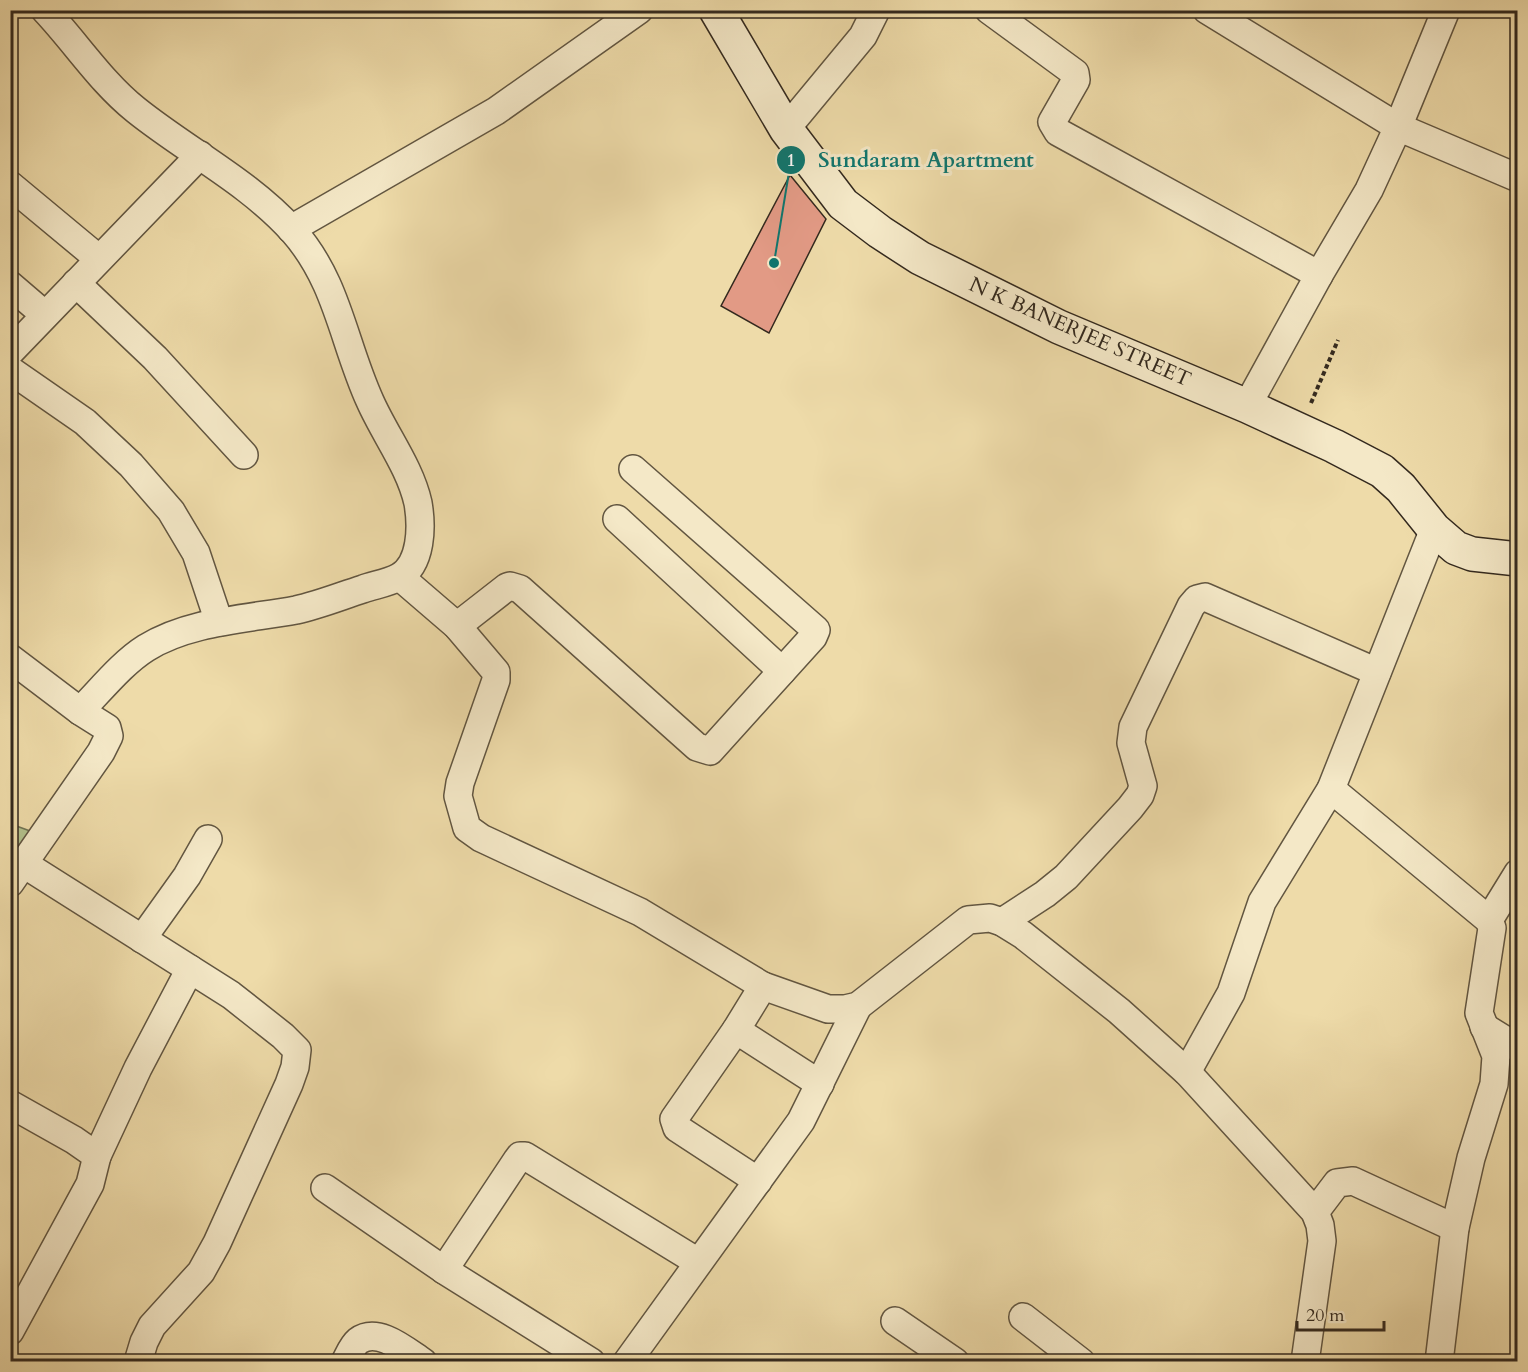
<svg xmlns="http://www.w3.org/2000/svg" width="1528" height="1372" font-family="Cardo,serif">
  <rect width="100%" height="100%" fill="#eedba9"/>
  <filter id="stains"><feTurbulence type="fractalNoise" baseFrequency=".00333" numOctaves="4"/><feColorMatrix values="0 0 0 0 .2 0 0 0 0 .09 0 0 0 0 .02 0 0 0 .5 -.17"/></filter>
  <radialGradient id="worn" r=".72"><stop offset=".6" stop-color="#630" stop-opacity="0"/><stop offset="1" stop-color="#630" stop-opacity=".3"/></radialGradient>
  <path fill="#b3c18c" stroke="#737555" stroke-width="1.5" d="M11,824L30,831L11,864Z"/>
  <path fill="#e29a85" stroke="#33291e" stroke-width="1.5" d="M790,175L826,219L769,333L721,306Z"/>
  <g fill="none" stroke-linecap="round" stroke-linejoin="round">
    <g stroke="#625641" stroke-width="30">
      <g id="street">
        <path d="M45,10C76,43 101,82 136,110C187,151 249,182 293,231C338,282 343,342 370,401C385,435 410,467 418,503C422,526 422,564 399,577C388,583 374,585 363,589C341,596 319,605 296,610C248,619 189,621 146,648C122,663 100,691 80,711"/>
        <path d="M989,10L1075,73L1076,80L1052,122L1058,132L1319,275"/>
        <path d="M1207,10L1398,127L1518,178"/>
        <path d="M786,129L863,36L876,10"/>
        <path d="M10,185L99,259"/>
        <path d="M291,229L496,111L639,10"/>
        <path d="M76,283L155,358L244,455"/>
        <path d="M10,285L45,315"/>
        <path d="M10,352L200,155"/>
        <path d="M10,370L85,422L131,465L171,511L196,553L219,622"/>
        <path d="M1247,406L1319,275L1369,190L1398,127L1446,10"/>
        <path d="M617,519L782,671"/>
        <path d="M400,577L457,626L496,672V680L460,783L458,796L467,828L481,838L640,912L763,986"/>
        <path d="M457,626L507,587L510,586L520,589L697,747L710,751L813,637L816,630L633,469"/>
        <path d="M10,658L80,711L107,728L109,736L101,752L10,883"/>
        <path d="M1331,789L1489,920L1492,928L1479,1013L1496,1056L1494,1084L1471,1158L1455,1228L1439,1362"/>
        <path d="M24,864L231,995L283,1036L297,1050L295,1067L289,1084L217,1243L201,1272L152,1326L144,1342L138,1362"/>
        <path d="M1489,920L1518,873"/>
        <path d="M1002,922L1045,894L1066,877L1130,808L1140,795L1143,786L1131,743L1133,727L1191,606L1197,599L1205,597L1377,672"/>
        <path d="M142,939L187,876L208,839"/>
        <path d="M1484,1027L1518,1048"/>
        <path d="M736,1030L820,1084"/>
        <path d="M1187,1072L1231,993L1262,902L1331,789L1434,529"/>
        <path d="M10,1104L74,1140L97,1156L90,1184L10,1331"/>
        <path d="M97,1156L138,1068L190,969"/>
        <path d="M758,1181L677,1128L674,1119L736,1030L763,986L828,1009H845L858,1006L968,920L990,918L1002,922L1023,935L1119,1011L1187,1072L1315,1212L1320,1225L1322,1241L1305,1362"/>
        <path d="M325,1188L444,1270L591,1362"/>
        <path d="M1315,1212L1337,1183L1353,1181L1455,1228"/>
        <path d="M444,1270L517,1160L520,1156H525L698,1262"/>
        <path d="M1023,1317L1081,1362"/>
        <path d="M895,1321L955,1362"/>
        <path d="M345,1362C349,1355 352,1346 358,1341C378,1326 406,1351 423,1362"/>
        <path d="M627,1362L801,1121L858,1006"/>
      </g>
    </g>
    <g stroke="#33291e" stroke-width="36">
      <path id="secondary" d="M716,10L786,129L843,204L880,232L920,258L1059,327L1247,406L1334,446L1382,471L1401,488L1434,529L1456,548L1472,554L1518,559"/>
    </g>
    <path stroke="#33291e" stroke-width="4" stroke-dasharray="4.5 3" stroke-linecap="butt" d="M1311,403L1338,340"/>
    <use href="#street" stroke="#f4e8c7" stroke-width="27"/>
    <use href="#secondary" stroke="#f4e8c7" stroke-width="33"/>
  </g>
  <g text-anchor="middle" dominant-baseline="central" stroke-width="6" stroke-linejoin="round" paint-order="stroke">
    <g font-size="21" fill="#33291e" stroke="#f4e8c7">
      <text transform="translate(1080 332) rotate(24)">N K BANERJEE STREET</text>
    </g>
  </g>
  <path fill="none" stroke="#0f766e" stroke-width="2" d="M774 263L791 160"/>
  <g fill="#0f766e" stroke="#f4e8c7" stroke-width="2">
    <circle cx="774" cy="263" r="6"/>
    <circle cx="791" cy="160" r="15"/>
  </g>
  <g font-size="18" text-anchor="middle" font-weight="bold" fill="#fff">
    <text x="791" y="166">1</text>
  </g>
  <g font-size="22" text-anchor="middle" font-weight="bold" fill="#0f766e" stroke="#f4e8c7" stroke-width="6" stroke-linejoin="round" paint-order="stroke">
    <text x="926" y="167">Sundaram Apartment</text>
  </g>
  <rect width="1528" height="1372" fill="none" stroke="#eedba9" stroke-width="36"/>
  <rect x="12" y="12" width="1504" height="1348" fill="none" stroke="#33291e" stroke-width="3"/>
  <rect x="18" y="18" width="1492" height="1336" fill="none" stroke="#33291e" stroke-width="1.5"/>
  <path d="M1297 1321v9h87v-9" fill="none" stroke="#33291e" stroke-width="3"/>
  <text x="1306" y="1321" font-size="18" fill="#33291e" stroke="#f4e8c7" stroke-width="4.5" paint-order="stroke">20 m</text>
  <rect width="100%" height="100%" filter="url(#stains)"/>
  <rect width="100%" height="100%" fill="url(#worn)"/>
</svg>
